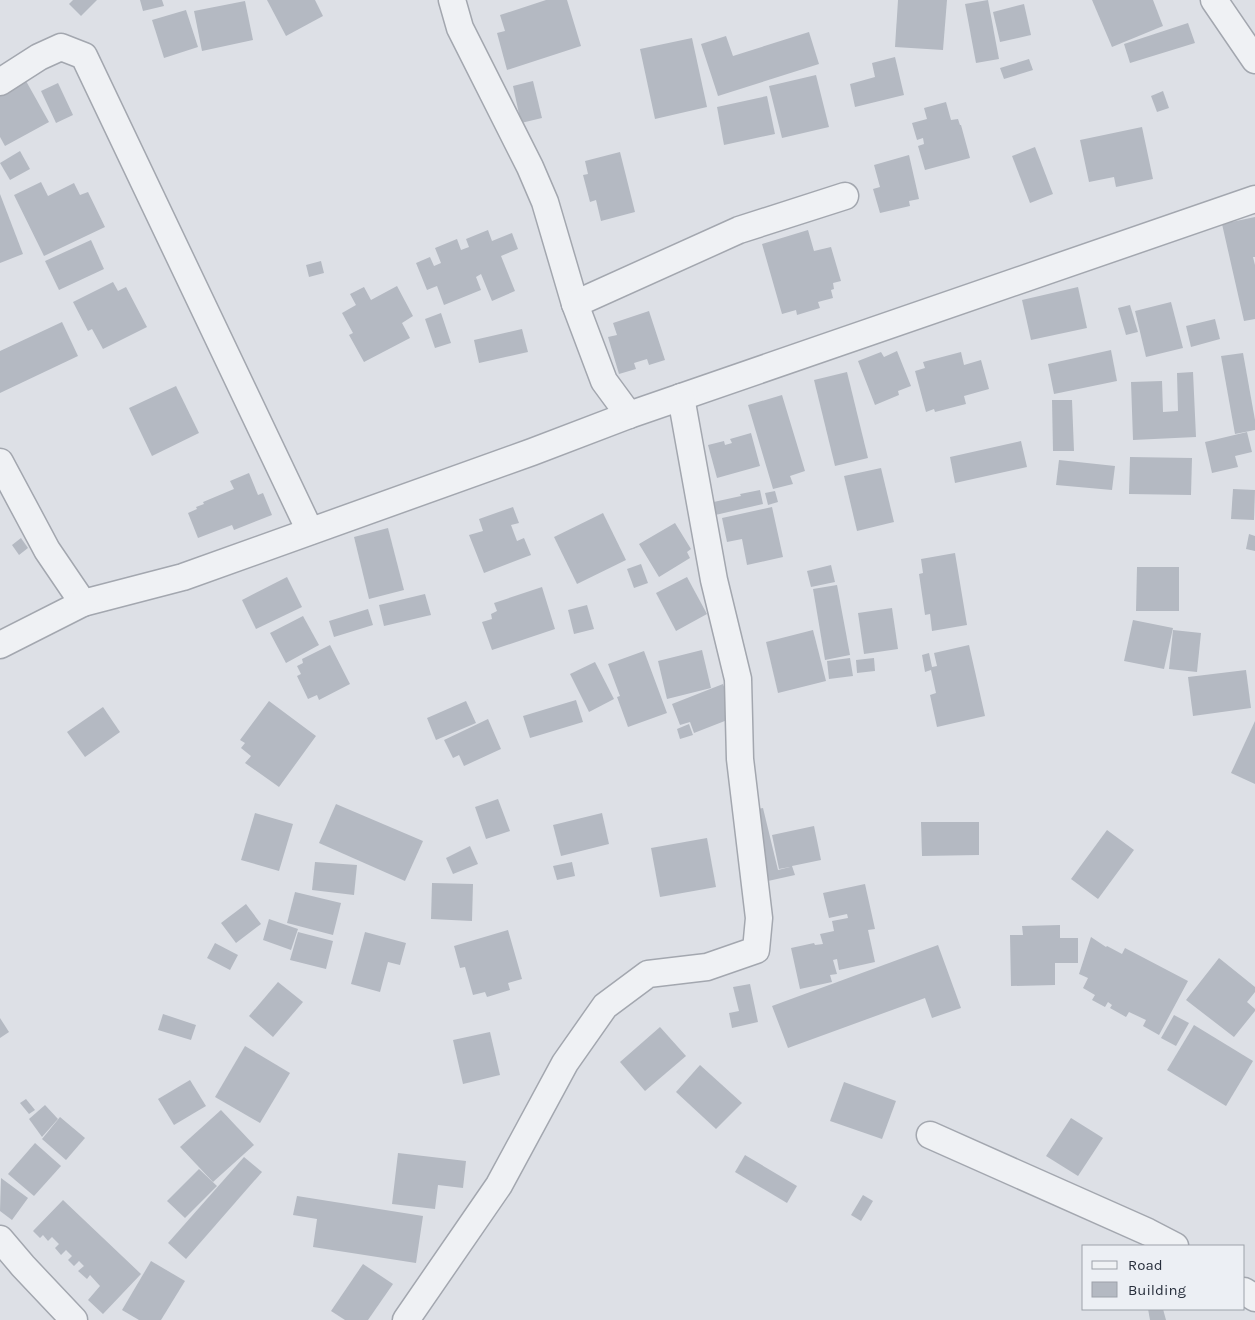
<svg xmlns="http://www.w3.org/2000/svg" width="1255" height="1320" font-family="Karla,sans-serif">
  <rect width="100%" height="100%" fill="#dde0e6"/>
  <g fill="#b4b9c2">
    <path d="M73,0H97L81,16L69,4Z"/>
    <path d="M140,0H162L164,6L143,11Z"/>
    <path d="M267,0H315L323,16L286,36Z"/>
    <path d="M546,0H567L581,46L507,70L497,33L505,31L500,15Z"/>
    <path d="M898,0H947L943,50L895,47Z"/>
    <path d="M988,0L999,59L976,63L965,4Z"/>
    <path d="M1092,0H1153L1163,26L1112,47Z"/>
    <path d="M245,1L253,40L202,51L194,11Z"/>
    <path d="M1024,4L1031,35L1000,42L993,12Z"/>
    <path d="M186,10L198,47L164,58L152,20Z"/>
    <path d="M1188,23L1195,43L1130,63L1124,44Z"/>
    <path d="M809,32L819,64L718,96L701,44L726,36L733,56Z"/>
    <path d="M692,38L707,107L655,119L640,49Z"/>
    <path d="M895,57L904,95L855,107L850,84L875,77L872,63Z"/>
    <path d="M1029,59L1033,70L1004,79L1000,68Z"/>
    <path d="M816,75L829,127L782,138L769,86Z"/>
    <path d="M26,81L49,122L5,146L0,137V95Z"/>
    <path d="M533,81L542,118L521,123L513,86Z"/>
    <path d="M58,83L73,115L56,123L41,91Z"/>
    <path d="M1163,91L1169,108L1157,112L1151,96Z"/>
    <path d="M767,96L775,134L724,145L717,107Z"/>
    <path d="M946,102L951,120L958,119L960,125H961L970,158L925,170L918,146L924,144L923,138L917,140L912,123L927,119L924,108Z"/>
    <path d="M1142,127L1153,179L1116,187L1114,177L1089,182L1080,140Z"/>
    <path d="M1035,147L1053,194L1030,203L1012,156Z"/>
    <path d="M20,151L30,169L10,180L0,163Z"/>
    <path d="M620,152L635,212L601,221L596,200L590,202L583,175L588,174L585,161Z"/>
    <path d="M909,155L919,199L909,201L910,206L880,213L873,189L880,187L874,165Z"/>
    <path d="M41,182L48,196L74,183L80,195L88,192L105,227L44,256L14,195Z"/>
    <path d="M0,194L23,254L0,263Z"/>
    <path d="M1255,217V257H1253L1255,265V319L1244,321L1222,224Z"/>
    <path d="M488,230L492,241L512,233L518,249L501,256L515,291L492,301L481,274L476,277L481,290L444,305L437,286L427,290L416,263L430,257L434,266L441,263L435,248L457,239L461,250L469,247L466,239Z"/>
    <path d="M808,230L814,251L831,247L841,281L833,283L834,289L831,290L833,298L818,302L820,308L797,315L796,310L782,314L762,244Z"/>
    <path d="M91,240L104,269L59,290L45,261Z"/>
    <path d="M321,261L324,273L309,277L306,265Z"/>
    <path d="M113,282L118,291L126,287L147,327L103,349L92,329L88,331L73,302Z"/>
    <path d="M397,286L413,316L402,323L410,338L364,362L349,335L353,333L342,313L356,305L350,294L364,287L371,300Z"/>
    <path d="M1078,287L1087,328L1031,340L1022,300Z"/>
    <path d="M1171,302L1183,348L1146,357L1135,311Z"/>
    <path d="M1130,305L1138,332L1126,335L1118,308Z"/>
    <path d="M649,311L665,360L649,365L647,359L634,363L636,369L619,374L608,337L617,335L613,323Z"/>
    <path d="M441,313L451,343L435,348L425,319Z"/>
    <path d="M1215,319L1220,339L1191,347L1186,326Z"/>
    <path d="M62,322L78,356L0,393V351Z"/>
    <path d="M522,329L528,352L479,363L474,340Z"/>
    <path d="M1111,350L1117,381L1054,394L1048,364Z"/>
    <path d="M897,351L911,386L898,391L899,395L875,405L858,361L881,352L884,357Z"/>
    <path d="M961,352L964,365L981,360L989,389L964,396L966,404L935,412L934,409L926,412L915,371L925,368L923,362Z"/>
    <path d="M1243,353L1255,420V430L1235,434L1221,356Z"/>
    <path d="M847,372L868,458L835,466L814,380Z"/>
    <path d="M1193,372L1196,437L1133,440L1131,382L1162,381L1163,412L1178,411L1177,373Z"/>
    <path d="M176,386L199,433L152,456L129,408Z"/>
    <path d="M782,395L805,471L790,476L793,484L773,489L748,405Z"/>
    <path d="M1052,400H1072L1074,451H1053Z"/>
    <path d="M1247,432L1252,452L1235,456L1238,467L1212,473L1205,442Z"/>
    <path d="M751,433L760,466L717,478L708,445L724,441L725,445L732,443L730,439Z"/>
    <path d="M1021,441L1027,467L955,483L950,457Z"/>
    <path d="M1130,457L1192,458L1191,495L1129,494Z"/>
    <path d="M1059,460L1115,466L1112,490L1056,485Z"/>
    <path d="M881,468L894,522L857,531L844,476Z"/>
    <path d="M249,473L258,495L263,493L272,515L234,530L232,525L198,538L188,513L197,509L196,507L204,504L203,502L234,489L230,481Z"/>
    <path d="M1233,489L1255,490L1254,520L1231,519Z"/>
    <path d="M760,490L763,504L711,516L709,503L741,496L740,494Z"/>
    <path d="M775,491L778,502L768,505L765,493Z"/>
    <path d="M513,507L519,523L511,525L517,541L524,538L531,555L484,573L469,535L483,531L479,519Z"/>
    <path d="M772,507L783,557L747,565L742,539L727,542L722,518Z"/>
    <path d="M603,513L626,560L577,584L554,537Z"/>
    <path d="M675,523L691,549L687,552L690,558L659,577L639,544Z"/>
    <path d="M388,528L404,590L369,599L354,537Z"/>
    <path d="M1249,534L1255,536V551L1246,549Z"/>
    <path d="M21,538L28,548L19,555L12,545Z"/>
    <path d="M955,553L967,625L932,631L930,614L925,615L919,574L923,573L921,559Z"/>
    <path d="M641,564L648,583L634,588L627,569Z"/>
    <path d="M831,565L835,582L811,587L807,571Z"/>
    <path d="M1137,567H1179V611H1136Z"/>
    <path d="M287,577L302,607L256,629L242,600Z"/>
    <path d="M687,577L707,614L676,631L656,593Z"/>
    <path d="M837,585L850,655L825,660L813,589Z"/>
    <path d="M542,587L555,629L492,650L482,622L492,619L491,614L497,611L494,603Z"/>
    <path d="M425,594L431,615L384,626L379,605Z"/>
    <path d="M587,605L594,629L574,634L568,610Z"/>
    <path d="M892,608L898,649L864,654L858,613Z"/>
    <path d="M368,609L373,625L334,637L329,621Z"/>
    <path d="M303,616L319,645L286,663L270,633Z"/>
    <path d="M1133,620L1173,628L1164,669L1124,661Z"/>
    <path d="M813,630L826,681L778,693L766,642Z"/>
    <path d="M1173,630L1201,633L1197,672L1169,669Z"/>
    <path d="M330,645L350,684L319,700L317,695L308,699L297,676L301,674L297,666L303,663L302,659Z"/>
    <path d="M969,645L985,716L937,727L930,695L936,693L931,670L925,672L922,655L929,653L932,667L937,666L934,653Z"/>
    <path d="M702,650L711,688L667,699L658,661Z"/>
    <path d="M644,651L667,713L628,727L617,697L620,696L608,664Z"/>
    <path d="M850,658L853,676L829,679L827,661Z"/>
    <path d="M874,658L875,671L857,673L856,660Z"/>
    <path d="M595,662L614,699L589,712L570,674Z"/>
    <path d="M1246,670L1251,708L1193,716L1188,677Z"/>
    <path d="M723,684L735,717L694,733L690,722L680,725L672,704Z"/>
    <path d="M576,700L583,722L530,738L523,716Z"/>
    <path d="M269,701L316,736L279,787L245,763L251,756L241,748L245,743L240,740Z"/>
    <path d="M466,701L476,723L436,740L427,718Z"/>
    <path d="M103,707L120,732L85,757L67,732Z"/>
    <path d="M488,719L501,749L464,766L459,755L453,758L444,740Z"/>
    <path d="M1255,721V784L1231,773Z"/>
    <path d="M689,724L693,735L680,739L677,729Z"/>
    <path d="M498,799L510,831L486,839L475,807Z"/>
    <path d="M336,804L423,841L405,881L319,843Z"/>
    <path d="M763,808L778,870L790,867L779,869L772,835L814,826L821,860L792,866L795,875L768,881L752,810Z"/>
    <path d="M255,813L293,824L279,871L241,860Z"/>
    <path d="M602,813L609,844L561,856L553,825Z"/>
    <path d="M921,822H979V855L922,856Z"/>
    <path d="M1107,830L1134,850L1098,899L1071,879Z"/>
    <path d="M707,838L716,887L660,897L651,848Z"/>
    <path d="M470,846L478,864L453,874L446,858Z"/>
    <path d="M315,862L357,865L354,895L312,890Z"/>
    <path d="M572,862L575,876L557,880L553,866Z"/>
    <path d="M432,883L473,884L472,921L431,919Z"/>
    <path d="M865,884L875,929L868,930L875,962L839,970L837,959L833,960L837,974L830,975L832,982L800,989L791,948L814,943L815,945L823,944L820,934L834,931L832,921L848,918L847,914L829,918L823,893Z"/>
    <path d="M295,892L341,903L333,935L287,923Z"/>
    <path d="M246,904L261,924L236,943L221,923Z"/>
    <path d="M269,919L298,929L291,950L263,940Z"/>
    <path d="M1060,925V938H1078V963H1055V985L1011,986L1010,935H1023L1022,926Z"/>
    <path d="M508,930L522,979L508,983L510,990L487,997L485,992L473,995L465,967L460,968L454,946Z"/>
    <path d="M298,932L333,941L326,969L290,960Z"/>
    <path d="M365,932L406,943L400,965L388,962L380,992L351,984Z"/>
    <path d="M1091,937L1106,947L1107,946L1122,954L1125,948L1188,981L1159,1035L1143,1026L1146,1020L1129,1012L1126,1017L1110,1008L1112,1005L1108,1002L1105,1007L1092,1000L1095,995L1083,988L1088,978L1079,974Z"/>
    <path d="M215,943L238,955L230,970L207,958Z"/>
    <path d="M938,945L961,1008L932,1018L925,998L788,1048L772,1006Z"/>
    <path d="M1219,958L1255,987V992L1247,1002L1255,1009V1011L1234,1037L1186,1000Z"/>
    <path d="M278,982L303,1002L273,1037L249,1016Z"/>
    <path d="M750,984L758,1022L732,1028L729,1013L739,1011L733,987Z"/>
    <path d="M163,1014L196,1025L191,1040L158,1030Z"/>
    <path d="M1174,1015L1189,1023L1176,1046L1161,1038Z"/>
    <path d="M0,1018L9,1032L0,1038Z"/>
    <path d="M1194,1025L1253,1061L1226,1106L1167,1070Z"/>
    <path d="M660,1027L686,1056L645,1091L620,1062Z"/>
    <path d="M490,1032L500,1075L463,1084L453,1040Z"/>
    <path d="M245,1046L290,1073L260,1123L215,1097Z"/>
    <path d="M700,1065L742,1103L716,1129L676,1092Z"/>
    <path d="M190,1080L206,1106L174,1125L158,1099Z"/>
    <path d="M844,1082L896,1101L882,1139L830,1121Z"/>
    <path d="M26,1099L35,1110L29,1114L20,1103Z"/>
    <path d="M45,1105L58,1119L42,1137L29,1119Z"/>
    <path d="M221,1110L254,1145L213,1182L180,1147Z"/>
    <path d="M60,1117L85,1138L66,1160L42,1139Z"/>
    <path d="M1071,1118L1103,1138L1078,1176L1046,1156Z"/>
    <path d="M35,1143L61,1166L34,1196L8,1174Z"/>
    <path d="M398,1153L466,1161L463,1188L438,1185L435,1209L392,1204Z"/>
    <path d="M745,1155L797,1186L787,1203L735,1172Z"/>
    <path d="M244,1157L262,1172L186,1259L168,1243Z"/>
    <path d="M199,1169L217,1186L185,1218L167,1201Z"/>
    <path d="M1,1178L28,1198L12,1220L0,1211Z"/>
    <path d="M863,1195L873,1201L861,1221L851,1215Z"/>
    <path d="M297,1196L423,1216L416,1263L313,1247L317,1219L293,1215Z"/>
    <path d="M63,1200L141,1274L103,1314L88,1300L100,1286L90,1275L87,1279L78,1271L84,1266L79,1261L74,1266L68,1260L72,1256L66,1250L61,1255L55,1248L59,1244L52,1237L48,1241L43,1235L40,1238L33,1231Z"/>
    <path d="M151,1261L185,1281L161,1320H139L122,1310Z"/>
    <path d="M363,1264L393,1284L368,1320H345L331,1311Z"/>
    <path d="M1148,1309H1163L1166,1320H1150Z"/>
  </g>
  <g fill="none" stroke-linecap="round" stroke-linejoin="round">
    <g stroke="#a3a7af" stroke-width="29">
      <g id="minor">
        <path d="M452,0L460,28L530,167L545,202L575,304L604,381L629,415"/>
        <path d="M1214,0L1255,60"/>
        <path d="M0,82L39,57L61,47L84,56L310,531"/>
        <path d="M575,304L739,230L845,196"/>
        <path d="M0,462L47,550L83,603L183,577L532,452L629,415L1255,199"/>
        <path d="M0,645L83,603"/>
        <path d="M930,1135L1148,1232L1175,1246"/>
        <path d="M0,1239L23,1266L74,1320"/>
        <path d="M1244,1291L1255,1298"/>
        <path d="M406,1320L499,1185L565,1063L605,1006L648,974L707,967L756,950L759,918L740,759L738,679L714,580L681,397"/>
      </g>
    </g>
    <use href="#minor" stroke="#eff1f4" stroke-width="26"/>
  </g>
  <rect x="1082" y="1245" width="162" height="65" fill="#eceff4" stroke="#9da2aa"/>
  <rect x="1092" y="1261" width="25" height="8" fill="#eff1f4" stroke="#9da2aa"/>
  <text x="1128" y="1270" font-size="15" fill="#272e3b">Road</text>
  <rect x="1092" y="1282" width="25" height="15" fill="#b4b9c2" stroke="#9da2aa"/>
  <text x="1128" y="1295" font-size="15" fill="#272e3b">Building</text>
</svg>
